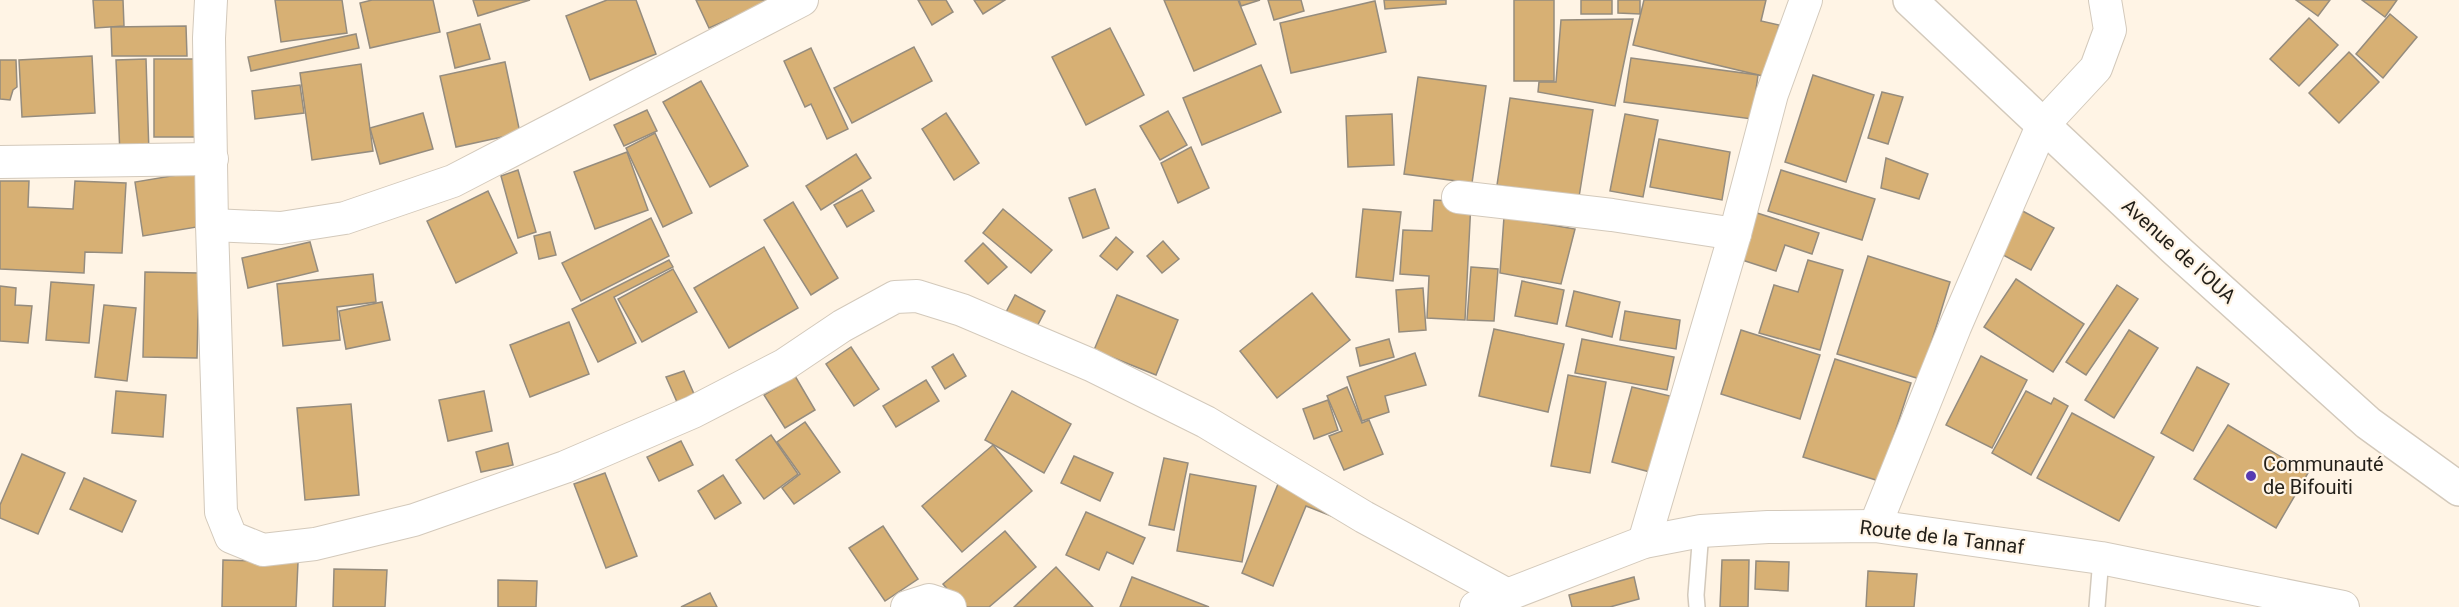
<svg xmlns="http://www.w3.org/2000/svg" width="2459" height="607" font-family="Roboto,sans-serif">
  <rect width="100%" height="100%" fill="#fff4e5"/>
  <g fill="#d7b074" stroke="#958c7e" stroke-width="1.5">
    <path d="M93,0H123L124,26L95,28Z"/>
    <path d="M275,0H342L347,33L281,42Z"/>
    <path d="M372,0H433L440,32L370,48L360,3Z"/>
    <path d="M473,0H530L478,16Z"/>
    <path d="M607,0H636L656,54L590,80L566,16Z"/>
    <path d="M696,0H773L709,28Z"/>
    <path d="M918,0H946L953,12L932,25Z"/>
    <path d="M974,0H1005L983,14Z"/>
    <path d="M1164,0H1238L1256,44L1194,71Z"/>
    <path d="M1239,0H1260L1241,6Z"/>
    <path d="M1268,0H1301L1304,11L1274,20Z"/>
    <path d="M1384,0H1446V4L1385,9Z"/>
    <rect x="1514" y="0" width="40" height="81"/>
    <rect x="1581" y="0" width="31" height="14"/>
    <path d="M1618,0H1640V14L1618,13Z"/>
    <path d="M1644,0H1766L1761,21L1779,25L1767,77L1633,45Z"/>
    <path d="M2296,0H2330L2318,16Z"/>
    <path d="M2362,0H2397L2385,17Z"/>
    <path d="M1375,1L1386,52L1291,73L1280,23Z"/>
    <path d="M2390,14L2417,37L2383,78L2356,54Z"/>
    <path d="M2309,18L2338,45L2299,86L2270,59Z"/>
    <path d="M1633,19L1615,106L1538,92L1539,82H1556L1561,20Z"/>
    <path d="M480,24L490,59L455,68L447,33Z"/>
    <path d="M186,26L187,56H112L111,27Z"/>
    <path d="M1110,28L1144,95L1086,125L1052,57Z"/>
    <path d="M356,34L359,48L251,71L248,57Z"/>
    <path d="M914,47L932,81L852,123L834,88Z"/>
    <path d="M811,48L848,129L827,139L811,104L805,107L784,61Z"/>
    <path d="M2349,52L2379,82L2339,123L2309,93Z"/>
    <path d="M92,56L95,113L22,117L19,60Z"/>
    <path d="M1631,58L1758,75L1752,119L1624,102Z"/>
    <path d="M146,59L149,154L120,155L116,60Z"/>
    <rect x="154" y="59" width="66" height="78"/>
    <path d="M0,60H16L17,87L13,90L10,100L0,99Z"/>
    <path d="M505,62L520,133L456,147L440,76Z"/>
    <path d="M361,64L373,151L312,160L300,73Z"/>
    <path d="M1261,65L1281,112L1202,145L1183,98Z"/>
    <path d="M1813,75L1874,95L1846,182L1785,162Z"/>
    <path d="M1418,77L1486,86L1472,183L1404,174Z"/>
    <path d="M701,81L748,166L710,187L663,102Z"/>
    <path d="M300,85L304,113L255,119L252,91Z"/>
    <path d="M1882,92L1903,97L1888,144L1868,138Z"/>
    <path d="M1510,98L1593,110L1579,197L1497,185Z"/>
    <path d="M647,110L657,131L624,146L614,125Z"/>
    <path d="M1168,111L1187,145L1160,160L1140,126Z"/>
    <path d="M423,113L433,149L380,164L370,128Z"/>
    <path d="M946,113L979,163L954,180L922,129Z"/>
    <path d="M1392,114L1394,165L1348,167L1346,116Z"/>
    <path d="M1625,114L1658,120L1643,197L1610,191Z"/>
    <path d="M655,133L692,213L663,227L626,148Z"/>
    <path d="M1659,139L1730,152L1722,200L1650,187Z"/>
    <path d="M1191,147L1209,188L1178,203L1161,163Z"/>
    <path d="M627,152L648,210L595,229L574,172Z"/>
    <path d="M856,154L871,178L821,210L806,186Z"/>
    <path d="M1886,158L1928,174L1919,199L1881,188Z"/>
    <path d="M518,170L536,232L518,238L501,176Z"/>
    <path d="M1781,170L1875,199L1862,240L1768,211Z"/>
    <path d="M195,172L203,226L143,236L135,182Z"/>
    <path d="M0,181H29L28,207L73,209L75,181L126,183L122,253L85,252L84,273L0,269Z"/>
    <path d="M1095,189L1109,228L1083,238L1069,198Z"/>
    <path d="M862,190L874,211L847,227L834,205Z"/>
    <path d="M488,191L517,253L456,283L427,221Z"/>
    <path d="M1434,200L1471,202L1465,320L1427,318L1429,276L1400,274L1403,230L1432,231Z"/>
    <path d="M793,202L838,278L811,295L764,220Z"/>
    <path d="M2017,208L2054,228L2031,270L1994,250Z"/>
    <path d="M1003,209L1052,250L1031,273L983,233Z"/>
    <path d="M1363,209L1401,212L1393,281L1356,277Z"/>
    <path d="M1754,212L1819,233L1812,254L1785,245L1776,271L1739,259Z"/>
    <path d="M1504,217L1575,229L1561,284L1500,273Z"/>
    <path d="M651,218L669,256L581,301L562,263Z"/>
    <path d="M550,232L556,255L539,259L534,236Z"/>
    <path d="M1116,237L1133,252L1117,270L1100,256Z"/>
    <path d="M1163,241L1179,259L1162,273L1147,256Z"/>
    <path d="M310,242L318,271L248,288L242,258Z"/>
    <path d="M983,243L1007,267L988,284L965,261Z"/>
    <path d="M764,247L798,308L729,348L694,288Z"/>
    <path d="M1868,256L1950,282L1920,379L1837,354Z"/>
    <path d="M669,260L673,267L614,297L636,343L598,362L572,309Z"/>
    <path d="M1808,260L1843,270L1820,350L1759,333L1774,285L1798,292Z"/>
    <path d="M1471,267L1498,269L1494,321L1467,320Z"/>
    <path d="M673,269L697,312L642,342L618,299Z"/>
    <path d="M145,272L199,273L197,358L143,357Z"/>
    <path d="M373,274L376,302L337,307L340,340L283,346L277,284Z"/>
    <path d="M2016,279L2084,324L2053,372L1984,327Z"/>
    <path d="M1522,281L1564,290L1557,324L1515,316Z"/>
    <path d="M51,282L94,285L89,343L46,340Z"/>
    <path d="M2117,285L2138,299L2086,375L2066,362Z"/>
    <path d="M0,286L16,288L15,305L32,306L28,343L0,341Z"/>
    <path d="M1423,288L1426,330L1399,332L1396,290Z"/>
    <path d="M1574,291L1620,302L1612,337L1566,326Z"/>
    <path d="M1312,293L1350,340L1277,398L1240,351Z"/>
    <path d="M1015,295L1045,311L1034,332L1004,316Z"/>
    <path d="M1117,295L1178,320L1156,375L1094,350Z"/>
    <path d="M382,302L390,340L346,349L339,311Z"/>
    <path d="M104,305L136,308L127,381L95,377Z"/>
    <path d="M1625,311L1680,320L1676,349L1620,340Z"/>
    <path d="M569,322L589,374L530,397L510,345Z"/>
    <path d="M1494,329L1564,344L1548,412L1479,396Z"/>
    <path d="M1741,330L1820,355L1800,419L1721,394Z"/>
    <path d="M2129,330L2158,348L2114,418L2085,400Z"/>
    <path d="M1389,339L1394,357L1360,366L1356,348Z"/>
    <path d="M1582,339L1674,357L1667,390L1575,373Z"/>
    <path d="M851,347L879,389L854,406L826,364Z"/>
    <path d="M1415,353L1426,385L1385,396L1389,412L1362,421L1347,377Z"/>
    <path d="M953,354L966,376L945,389L932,367Z"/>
    <path d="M1981,356L2027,380L1992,448L1946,425Z"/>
    <path d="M1835,359L1911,383L1879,481L1803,457Z"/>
    <path d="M2197,367L2229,384L2193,451L2161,433Z"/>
    <path d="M684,371L694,394L677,402L666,377Z"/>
    <path d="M1568,375L1606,382L1590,473L1551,466Z"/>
    <path d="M795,376L815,410L785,428L764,395Z"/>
    <path d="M926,380L939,401L896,427L883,406Z"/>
    <path d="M1347,387L1362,423L1369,420L1383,454L1344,470L1329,436L1342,431L1327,396Z"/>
    <path d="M1632,387L1670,396L1650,472L1612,462Z"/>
    <path d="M116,391L166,395L163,437L112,433Z"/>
    <path d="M484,391L492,431L448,441L439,400Z"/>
    <path d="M1012,391L1071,424L1044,473L985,440Z"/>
    <path d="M2026,391L2051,404L2054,398L2068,406L2031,475L1992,453Z"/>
    <path d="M1328,400L1338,430L1314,439L1303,409Z"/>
    <path d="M351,404L359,495L305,500L297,408Z"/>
    <path d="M2072,413L2154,457L2119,521L2037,478Z"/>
    <path d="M805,422L840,472L794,504L782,488L800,474L777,442Z"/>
    <path d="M2228,425L2308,473L2276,528L2194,479Z"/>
    <path d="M771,435L798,474L764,499L736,460Z"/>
    <path d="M681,441L693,465L659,481L647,457Z"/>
    <path d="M508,443L513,465L481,472L476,452Z"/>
    <path d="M993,445L1032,491L962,552L922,506Z"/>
    <path d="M22,454L65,473L38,534L0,518V505Z"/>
    <path d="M1074,456L1113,473L1100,501L1061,483Z"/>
    <path d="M1164,458L1188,463L1174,530L1149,525Z"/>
    <path d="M605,473L637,556L606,568L574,484Z"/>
    <path d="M1190,474L1256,486L1242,562L1177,551Z"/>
    <path d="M723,475L741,503L715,519L698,491Z"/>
    <path d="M84,478L136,501L122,532L70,509Z"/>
    <path d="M1280,479L1334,517L1306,506L1273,586L1242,573Z"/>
    <path d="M1086,512L1145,538L1133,564L1107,552L1099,570L1066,555Z"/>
    <path d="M883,526L918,579L885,601L849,548Z"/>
    <path d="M1005,531L1036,567L989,607H963L943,584Z"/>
    <path d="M223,560L298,562L296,607H222Z"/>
    <path d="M1722,560H1749L1748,607H1720Z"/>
    <path d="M1756,561L1789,562L1788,591L1755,589Z"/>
    <path d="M1056,567L1093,607H1014Z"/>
    <path d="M334,569L387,570L385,607H333Z"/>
    <path d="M1868,571L1917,574L1914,607H1866Z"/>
    <path d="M1132,577L1209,607H1120Z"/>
    <path d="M1634,577L1639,599L1610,607H1572L1569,595Z"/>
    <path d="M498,580L537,581L536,607H498Z"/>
    <path d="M710,593L717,607H681Z"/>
  </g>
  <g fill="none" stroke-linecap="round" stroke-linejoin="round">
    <g stroke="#d3c9bb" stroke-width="18">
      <g id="lane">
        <path d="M1697,607L1696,595L1701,531"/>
        <path d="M2097,607L2101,558"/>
      </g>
    </g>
    <g stroke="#d3c9bb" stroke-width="34">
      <g id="street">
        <path d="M211,0L209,38L212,225L221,512L231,537L263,550L315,544L414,520L565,467L693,412L784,365L842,326L895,297L917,296L962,310L1091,365L1206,422L1364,517L1506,594"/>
        <path d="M0,162L212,159"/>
        <path d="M1458,197L1612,215L1735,234"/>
        <path d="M212,225L281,228L345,218L453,181L802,0"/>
        <path d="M1875,526L1955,327L2042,126L2096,68L2110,30L2105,0"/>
        <path d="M1644,542L1735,234L1772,94L1806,0"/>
        <path d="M907,607L929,600L950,607"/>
        <path d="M1476,607L1644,542L1701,531L1768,527L1875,526L2101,558L2343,607"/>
      </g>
    </g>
    <g stroke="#d3c9bb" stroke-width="36">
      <path id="primary" d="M1910,0L2175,249L2368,423L2459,489"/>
    </g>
    <use href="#lane" stroke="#fff" stroke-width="15"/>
    <use href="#street" stroke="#fff" stroke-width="32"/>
    <use href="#primary" stroke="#fff" stroke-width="33"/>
  </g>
  <circle fill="#573ab2" stroke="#fff4e5" stroke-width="2" cx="2251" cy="476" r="6"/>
  <g text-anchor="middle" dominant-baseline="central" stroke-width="4.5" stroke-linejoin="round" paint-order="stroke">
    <g font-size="20" fill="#221f19" stroke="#fff4e5">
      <text transform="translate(2179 251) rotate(42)">Avenue de l'OUA</text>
      <text transform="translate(1942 537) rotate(7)">Route de la Tannaf</text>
    </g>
    <g font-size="20" fill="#221f19" stroke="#fff4e5" text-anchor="start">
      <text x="2263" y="464">Communauté<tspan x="2263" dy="23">de Bifouiti</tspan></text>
    </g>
  </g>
</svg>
